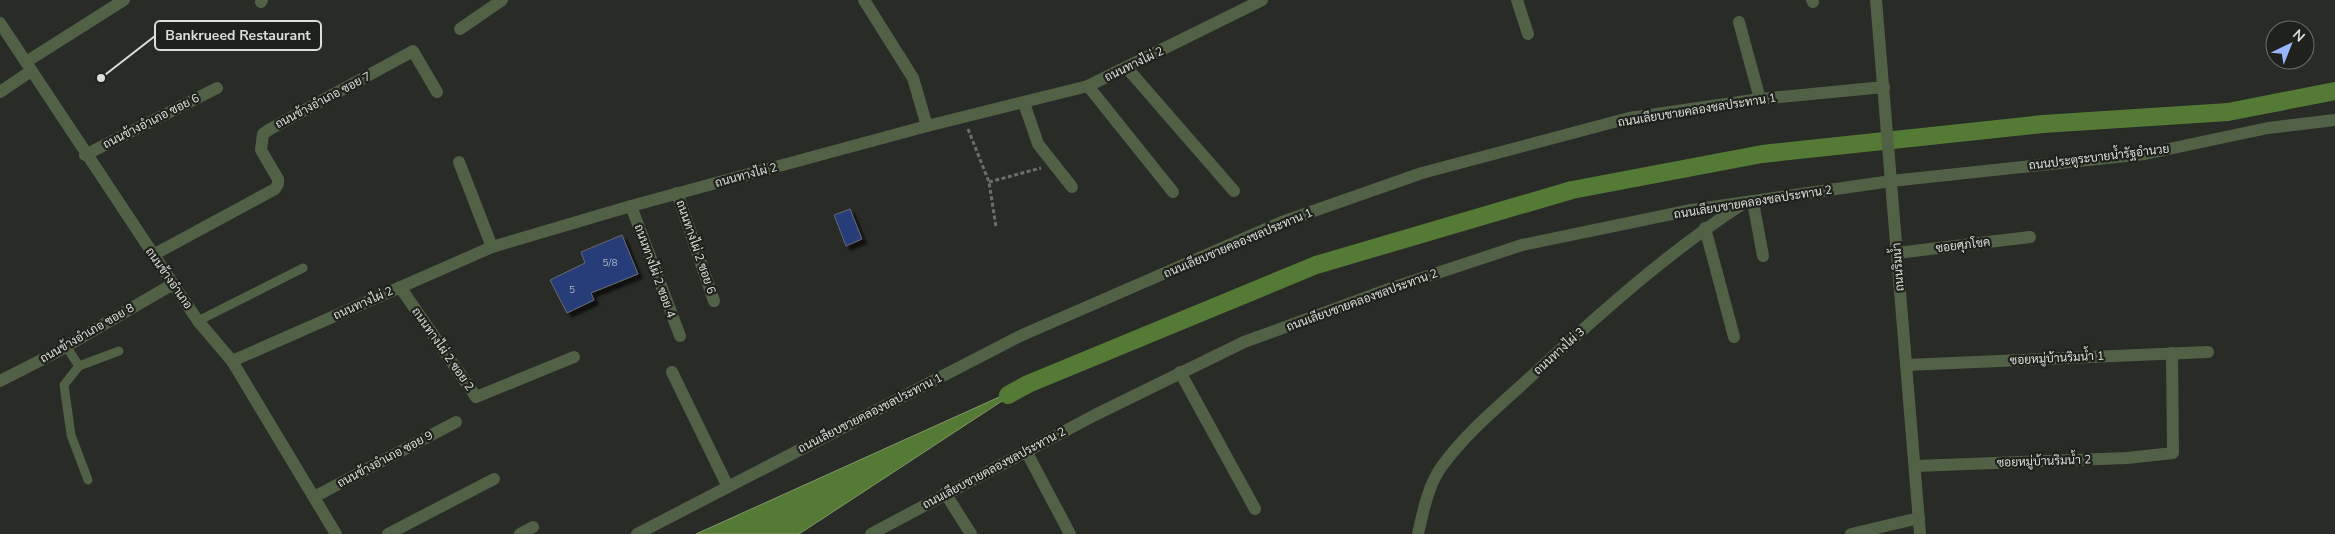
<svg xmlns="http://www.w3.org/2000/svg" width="2335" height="534" font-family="'Nunito Sans',Sarabun,sans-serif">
  <defs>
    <filter id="shadow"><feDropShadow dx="4.5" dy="4.5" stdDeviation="1" flood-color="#0009"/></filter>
  </defs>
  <rect width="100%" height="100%" fill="#282b26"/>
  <path fill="#557a36" stroke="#7e9867" d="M1028,384L799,534H696Z"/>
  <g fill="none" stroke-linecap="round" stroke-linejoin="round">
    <path stroke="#557a36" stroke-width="18" d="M1008,395L1028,384L1316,265L1572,190L1762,154L2043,124L2228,112L2335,91"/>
  </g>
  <g fill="#283d79" stroke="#676a71" filter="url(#shadow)">
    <path d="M850,209L862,239L846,246L834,215Z"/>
    <path d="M622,235L638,274L591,293L594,300L567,313L550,280L585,263L581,252Z"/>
  </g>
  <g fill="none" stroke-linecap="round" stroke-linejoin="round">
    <g stroke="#6d6f6b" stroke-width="3" stroke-dasharray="4 2.5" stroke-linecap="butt">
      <path d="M968,129L989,182L996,227"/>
      <path d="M989,182L1041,168"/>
    </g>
    <g stroke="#516145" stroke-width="9">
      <path d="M198,321L303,268"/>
      <path d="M66,346L79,366"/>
      <path d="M88,480L71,435L64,385L79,366L119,351"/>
    </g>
    <g stroke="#516145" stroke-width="12">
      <path d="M864,0L913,78L927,126"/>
      <path d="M1517,0L1528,34"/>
      <path d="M1812,0L1813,2"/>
      <path d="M1876,0L1920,534"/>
      <path d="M261,2L262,0"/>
      <path d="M1739,22L1760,99"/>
      <path d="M0,23L173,284L198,321L232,361L336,534"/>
      <path d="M460,29L502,0"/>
      <path d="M26,62L124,0"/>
      <path d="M1127,68L1234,191"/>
      <path d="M1088,86L1173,192"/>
      <path d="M0,92L31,71"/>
      <path d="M1024,103L1038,144L1072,187"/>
      <path d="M85,155L217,88"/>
      <path d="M459,162L492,247"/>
      <path d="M677,193L714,301"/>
      <path d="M1753,202L1763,256"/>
      <path d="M631,206L680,336"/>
      <path d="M1705,228L1734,337"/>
      <path d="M1897,253L2030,237"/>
      <path d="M153,255L275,189L278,184V179L261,150L263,134L270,129L413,51L437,92"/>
      <path d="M400,287L476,397L574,357"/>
      <path d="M232,361L492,247L631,206L927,126L1088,86L1262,0"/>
      <path d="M1906,365L2208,352"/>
      <path d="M672,372L728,487"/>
      <path d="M1180,372L1255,509"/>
      <path d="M0,381L53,354L173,284"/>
      <path d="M1026,451L1070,534"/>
      <path d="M1915,466L2127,458L2173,453L2172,353"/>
      <path d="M945,493L971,534"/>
      <path d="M314,497L456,422"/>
      <path d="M388,534L494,479"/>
      <path d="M520,534L533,527"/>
      <path d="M637,534L1020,336L1282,222L1422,173L1629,118L1760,99L1884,87"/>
      <path d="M871,534L1095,415L1244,342L1392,288L1522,245L1691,210L1891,181L2145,154L2268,128L2335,120"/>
      <path d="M1418,534C1423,512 1428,485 1442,466C1468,430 1505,401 1538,370C1603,311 1667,253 1741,205"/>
      <path d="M1851,534L1919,518"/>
    </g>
  </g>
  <g text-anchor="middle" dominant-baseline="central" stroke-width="4.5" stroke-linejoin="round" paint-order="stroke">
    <g font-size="10" fill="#afb6c2">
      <text x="610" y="263">5/8</text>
      <text x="572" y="290">5</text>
    </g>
    <g font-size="12" fill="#dcdeda" stroke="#1f221c">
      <text transform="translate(1134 64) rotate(-26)">ถนนทางไผ่ 2</text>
      <text transform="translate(323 100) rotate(-28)">ถนนข้างอำเภอ ซอย 7</text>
      <text transform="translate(1697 110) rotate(-9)">ถนนเลียบชายคลองชลประทาน 1</text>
      <text transform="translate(151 121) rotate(-27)">ถนนข้างอำเภอ ซอย 6</text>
      <text transform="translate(2099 157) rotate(-7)">ถนนประตูระบายน้ำรัฐอำนวย</text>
      <text transform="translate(746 175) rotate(-15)">ถนนทางไผ่ 2</text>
      <text transform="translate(1753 202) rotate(-9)">ถนนเลียบชายคลองชลประทาน 2</text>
      <text transform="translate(1238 243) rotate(-23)">ถนนเลียบชายคลองชลประทาน 1</text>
      <text transform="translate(1963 245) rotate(-7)">ซอยศุภโชค</text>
      <text transform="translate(696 247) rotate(71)">ถนนทางไผ่ 2 ซอย 6</text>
      <text transform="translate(1898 267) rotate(-94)">ถนนริมน้ำ</text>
      <text transform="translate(655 271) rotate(70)">ถนนทางไผ่ 2 ซอย 4</text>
      <text transform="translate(169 278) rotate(55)">ถนนข้างอำเภอ</text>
      <text transform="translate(1362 300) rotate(-20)">ถนนเลียบชายคลองชลประทาน 2</text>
      <text transform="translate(363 303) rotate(-24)">ถนนทางไผ่ 2</text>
      <text transform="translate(87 333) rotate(-30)">ถนนข้างอำเภอ ซอย 8</text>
      <text transform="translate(443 349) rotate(55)">ถนนทางไผ่ 2 ซอย 2</text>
      <text transform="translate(1559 351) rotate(-42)">ถนนทางไผ่ 3</text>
      <text transform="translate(2057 358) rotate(-3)">ซอยหมู่บ้านริมน้ำ 1</text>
      <text transform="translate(870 413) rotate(-27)">ถนนเลียบชายคลองชลประทาน 1</text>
      <text transform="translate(385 459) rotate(-28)">ถนนข้างอำเภอ ซอย 9</text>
      <text transform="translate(2044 461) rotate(-2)">ซอยหมู่บ้านริมน้ำ 2</text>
      <text transform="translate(994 468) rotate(-28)">ถนนเลียบชายคลองชลประทาน 2</text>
    </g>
  </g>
  <path fill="none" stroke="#dcdeda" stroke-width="2" d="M101 78L155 36"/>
  <circle fill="#dcdeda" stroke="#1f221c" stroke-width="2" cx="101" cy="78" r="5"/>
  <rect fill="#1f221c" stroke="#dcdeda" stroke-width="2" x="155" y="21" width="166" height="29" rx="5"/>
  <g font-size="14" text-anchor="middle" font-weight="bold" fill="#dcdeda">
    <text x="238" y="40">Bankrueed Restaurant</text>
  </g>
  <g transform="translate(2290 45) rotate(43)"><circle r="24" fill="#1f221c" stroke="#6b6d68"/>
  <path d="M0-4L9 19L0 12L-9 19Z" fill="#98b6fd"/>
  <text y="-8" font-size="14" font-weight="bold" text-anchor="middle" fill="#dcdeda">N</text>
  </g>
</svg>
